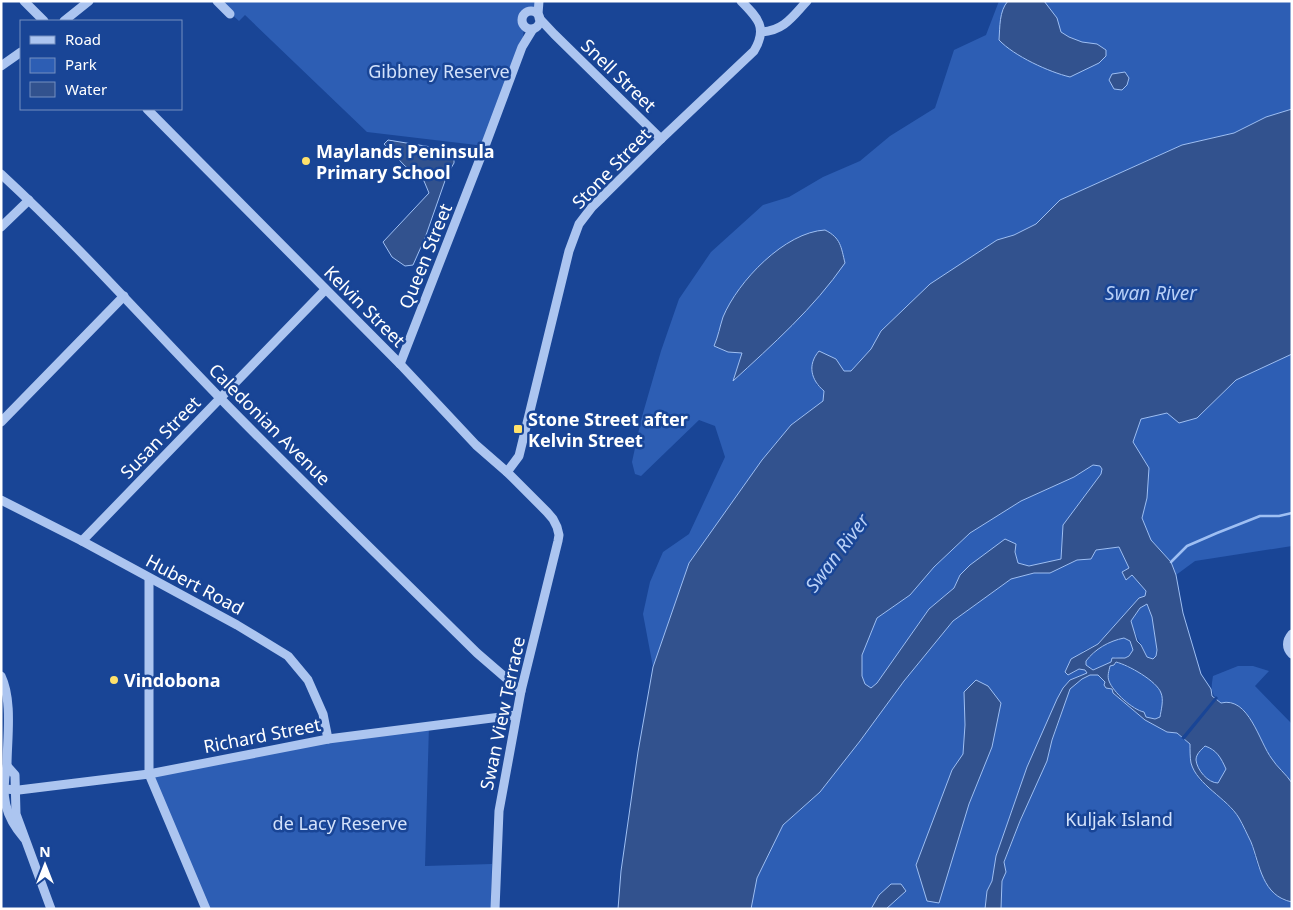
<svg xmlns="http://www.w3.org/2000/svg" width="1293" height="910" font-family="'Noto Sans',sans-serif">
  <rect width="100%" height="100%" fill="#194596"/>
  <g fill="#2d5eb4">
    <path d="M217,1H539L535,12L519,14L524,26L522,47L485,146L367,132L245,15L239,21Z"/>
    <path d="M999,1H1292V109L1266,117L1234,133L1182,145L1060,200L1036,224L1014,235L997,240L881,331L871,349L851,371H844L836,359L816,384L824,391L823,401L791,425L762,460L689,563L653,667L643,614L650,582L663,552L689,534L725,457L715,426L699,420L641,476L635,474L632,462L641,420L661,351L679,299L711,252L763,205L789,197L823,177L860,161L890,136L935,108L954,50L986,35Z"/>
    <path d="M1292,354V546L1195,561L1176,575L1171,562L1151,540L1142,518L1147,498L1133,442L1141,419L1167,413L1197,418L1236,380Z"/>
    <path d="M1093,465L1100,466L1102,469L1101,474L1063,525L1061,559L1029,566L1018,563L1015,552L960,575L954,588L929,609L877,683L871,688L865,684L862,676V655L877,618L910,595L934,567L970,533L1021,501L1074,477Z"/>
    <path d="M1119,547L1130,568L1123,573L1126,579L1132,575L1146,591L1145,597L1139,598L1098,644L1083,651L1073,673L1079,669L1085,670L1087,673L1070,680L1027,767L996,856L992,881L987,891L985,909H751L757,878L783,825L820,792L860,741L904,681L953,621L1011,579L1034,573H1050L1077,560L1091,559L1096,550Z"/>
    <path d="M1147,604L1152,617L1157,650V656L1153,659L1147,657C1142,644 1134,635 1131,621L1140,608Z"/>
    <path d="M1124,638L1130,641L1133,650C1129,658 1124,659 1115,657L1111,662L1093,670L1086,665V661C1095,649 1109,641 1124,638Z"/>
    <path d="M1118,662C1131,670 1156,677 1162,693C1164,701 1161,710 1160,717L1155,719L1146,717L1144,712C1133,710 1113,692 1109,681C1107,676 1109,671 1110,666Z"/>
    <path d="M1238,666H1253L1269,671L1255,686L1292,724V783C1286,774 1277,767 1272,759C1260,742 1248,695 1221,703C1210,694 1211,689 1213,676Z"/>
    <path d="M1090,675H1098L1112,689L1113,693L1145,720L1167,732L1177,733L1190,744L1191,764L1199,779L1216,793L1238,816L1251,843L1258,867L1282,900L1292,902V909H1001L1002,881L1006,872L1004,863L1056,730L1070,688L1082,679Z"/>
    <path d="M429,725L425,866L492,864L491,909H206L149,774Z"/>
    <path d="M1205,746C1217,750 1221,758 1226,769L1218,783C1208,783 1197,770 1196,760C1196,754 1201,750 1205,746Z"/>
  </g>
  <g fill="#32528e" stroke="#9ebff3" fill-rule="evenodd">
    <path d="M1008,1H1044L1057,18L1061,32L1069,37L1082,42L1097,44L1106,50V56L1099,63L1070,77C1049,72 1014,56 999,40C1000,27 999,11 1008,1Z"/>
    <path d="M1125,72L1129,78L1127,85L1122,90L1114,89L1109,80L1112,74Z"/>
    <path d="M1292,109V354L1236,380L1197,418L1179,423L1167,413L1141,419L1133,442L1149,468L1147,498L1142,518L1151,540L1171,562L1176,575L1183,613L1201,674L1211,689L1212,696L1221,703C1249,696 1259,742 1272,759C1277,767 1286,774 1292,783V902C1262,896 1260,865 1251,842C1247,834 1243,825 1239,818C1227,798 1197,785 1191,763C1190,758 1190,750 1190,744L1177,733L1167,732L1145,720L1113,693L1112,689L1106,688L1104,685L1105,682L1098,675H1090L1082,679L1070,689L1052,740L1047,761L1020,821L1004,862L1006,872L1002,881L1001,909H985L987,891L992,881L996,856L1027,767L1057,699L1063,688L1070,680L1087,673L1085,670L1079,669L1068,675L1065,672L1071,659L1098,644L1139,598L1145,596L1146,591L1132,575L1126,580L1122,572L1129,568L1119,547L1096,550L1091,559L1077,560L1050,573H1034L1011,579L953,621L904,681L860,741L820,792L783,825L757,878L751,909H618L621,871L638,752L653,667L689,563L762,460L791,425L823,401L824,391C811,380 807,365 819,351L836,359L844,371H851L871,349L881,331L930,284L997,240L1014,235L1036,224L1060,200L1182,145L1234,133L1266,117ZM1093,465L1100,466L1102,469L1101,474L1063,525L1061,559L1029,566L1018,563L1015,552L1016,544L1005,539L970,565L960,575L954,588L929,609L877,683L871,688L865,684L862,676V655L877,618L910,595L934,567L970,533L1021,501L1074,477ZM1147,604L1152,617L1157,650L1156,656L1153,659L1147,657L1141,645L1137,641L1131,621L1140,608ZM1124,638L1130,641L1133,650L1129,656L1125,658H1112L1111,662L1093,670L1086,665V661C1095,649 1109,641 1124,638ZM1116,662C1128,665 1157,681 1161,693C1164,700 1161,710 1160,717L1155,719L1146,717L1144,712C1133,710 1113,692 1109,681C1107,676 1109,671 1110,666L1114,665ZM1205,746C1217,750 1221,758 1226,769L1218,783C1208,783 1197,770 1196,760C1196,754 1201,750 1205,746Z"/>
    <path d="M388,140L431,147L454,148V163L447,175L425,238L413,265L405,266L392,257L383,242L429,193L424,181L405,166L384,144Z"/>
    <path d="M825,230C841,238 841,247 845,263C814,308 772,345 733,381L742,353L728,352L714,346C718,337 720,326 723,317C738,281 785,232 825,230Z"/>
    <path d="M976,680L988,686L1001,703L992,747L969,804L939,903L927,901L916,865L952,770L963,754L965,725L964,692Z"/>
    <path d="M891,884H901L906,891L886,909H871L879,895Z"/>
  </g>
  <path fill="#194596" d="M1216,696L1218,698L1184,740L1183,739L1181,738Z"/>
  <g fill="none" stroke-linecap="round" stroke-linejoin="round">
    <path stroke="#9ebff3" stroke-width="2.5" d="M1171,562L1187,546L1217,533L1260,516H1279L1292,513"/>
    <g stroke="#acc5f0" stroke-width="9">
      <path d="M24,1L44,21"/>
      <path d="M217,1L230,14"/>
      <circle cx="531" cy="20" r="9"/>
      <path d="M538,14L539,1"/>
      <path d="M539,18L554,34L661,139"/>
      <path d="M64,21L89,1"/>
      <path d="M761,32C784,31 793,16 807,1"/>
      <path d="M1,66L21,52"/>
      <path d="M147,109L400,364L476,445L507,472L547,512L553,519L557,527L559,535L558,541L521,691L499,811L495,909"/>
      <path d="M1,174C78,245 147,323 220,398C304,484 391,568 477,653L521,691"/>
      <path d="M1,227L29,200"/>
      <path d="M400,364L485,146L522,47L533,29"/>
      <path d="M1,422L124,296"/>
      <path d="M507,472L519,456L569,251L579,224L592,207L661,139L754,51C768,28 758,18 741,1"/>
      <path d="M1,500L82,541L237,625L288,656L308,680L323,714L328,739"/>
      <path d="M82,541L325,290"/>
      <path d="M149,578V774L206,909"/>
      <path d="M1292,634C1286,641 1286,648 1292,654"/>
      <path d="M1,676C13,701 7,739 7,766C0,795 5,816 24,838"/>
      <path d="M7,766L15,775L16,814L51,909"/>
      <path d="M1,791L4,789L19,790L149,774L328,739L516,715"/>
    </g>
  </g>
  <g fill="#ffe16b" stroke="#194596" stroke-width="2">
    <circle cx="306" cy="161" r="5"/>
    <rect x="513" y="424" width="10" height="10" rx="2.5"/>
    <circle cx="114" cy="680" r="5"/>
  </g>
  <g text-anchor="middle" dominant-baseline="central" stroke-width="5" stroke-linejoin="round" paint-order="stroke">
    <g font-size="18" fill="#d3e2fb" stroke="#194596">
      <text x="439" y="71">Gibbney Reserve</text>
      <text x="1119" y="819">Kuljak Island</text>
      <text x="340" y="823">de Lacy Reserve</text>
    </g>
    <g font-size="18" fill="#fff" stroke="#194596">
      <text transform="translate(619 75) rotate(44)">Snell Street</text>
      <text transform="translate(611 168) rotate(-46)">Stone Street</text>
      <text transform="translate(425 256) rotate(-68)">Queen Street</text>
      <text transform="translate(365 306) rotate(45)">Kelvin Street</text>
      <text transform="translate(270 424) rotate(45)">Caledonian Avenue</text>
      <text transform="translate(160 437) rotate(-46)">Susan Street</text>
      <text transform="translate(195 584) rotate(28)">Hubert Road</text>
      <text transform="translate(502 713) rotate(-78)">Swan View Terrace</text>
      <text transform="translate(262 735) rotate(-11)">Richard Street</text>
    </g>
    <g font-size="18" font-weight="bold" fill="#fff" stroke="#194596" text-anchor="start">
      <text x="316" y="151">Maylands Peninsula<tspan x="316" dy="21">Primary School</tspan></text>
      <text x="528" y="419">Stone Street after<tspan x="528" dy="21">Kelvin Street</tspan></text>
      <text x="124" y="680">Vindobona</text>
    </g>
    <g font-size="19" font-style="italic" fill="#b8d0f7" stroke="#194596">
      <text x="1151" y="293">Swan River</text>
      <text transform="translate(837 553) rotate(-53)">Swan River</text>
    </g>
  </g>
  <rect width="1293" height="910" fill="none" stroke="#ffffff" stroke-width="5"/>
  <rect x="20" y="20" width="162" height="90" fill="#194596" stroke="#758fc0"/>
  <rect x="30" y="36" width="25" height="8" fill="#acc5f0" stroke="#758fc0"/>
  <text x="65" y="45" font-size="15" fill="#ffffff">Road</text>
  <rect x="30" y="58" width="25" height="15" fill="#2d5eb4" stroke="#758fc0"/>
  <text x="65" y="70" font-size="15" fill="#ffffff">Park</text>
  <rect x="30" y="82" width="25" height="15" fill="#32528e" stroke="#758fc0"/>
  <text x="65" y="95" font-size="15" fill="#ffffff">Water</text>
  <g transform="translate(45 865)" stroke="#194596" stroke-width="4" paint-order="stroke">
  <path d="M0-4L9 19L0 12L-9 19Z" fill="#ffffff"/>
  <text y="-8" font-size="14" font-weight="bold" text-anchor="middle" fill="#ffffff">N</text>
  </g>
</svg>
